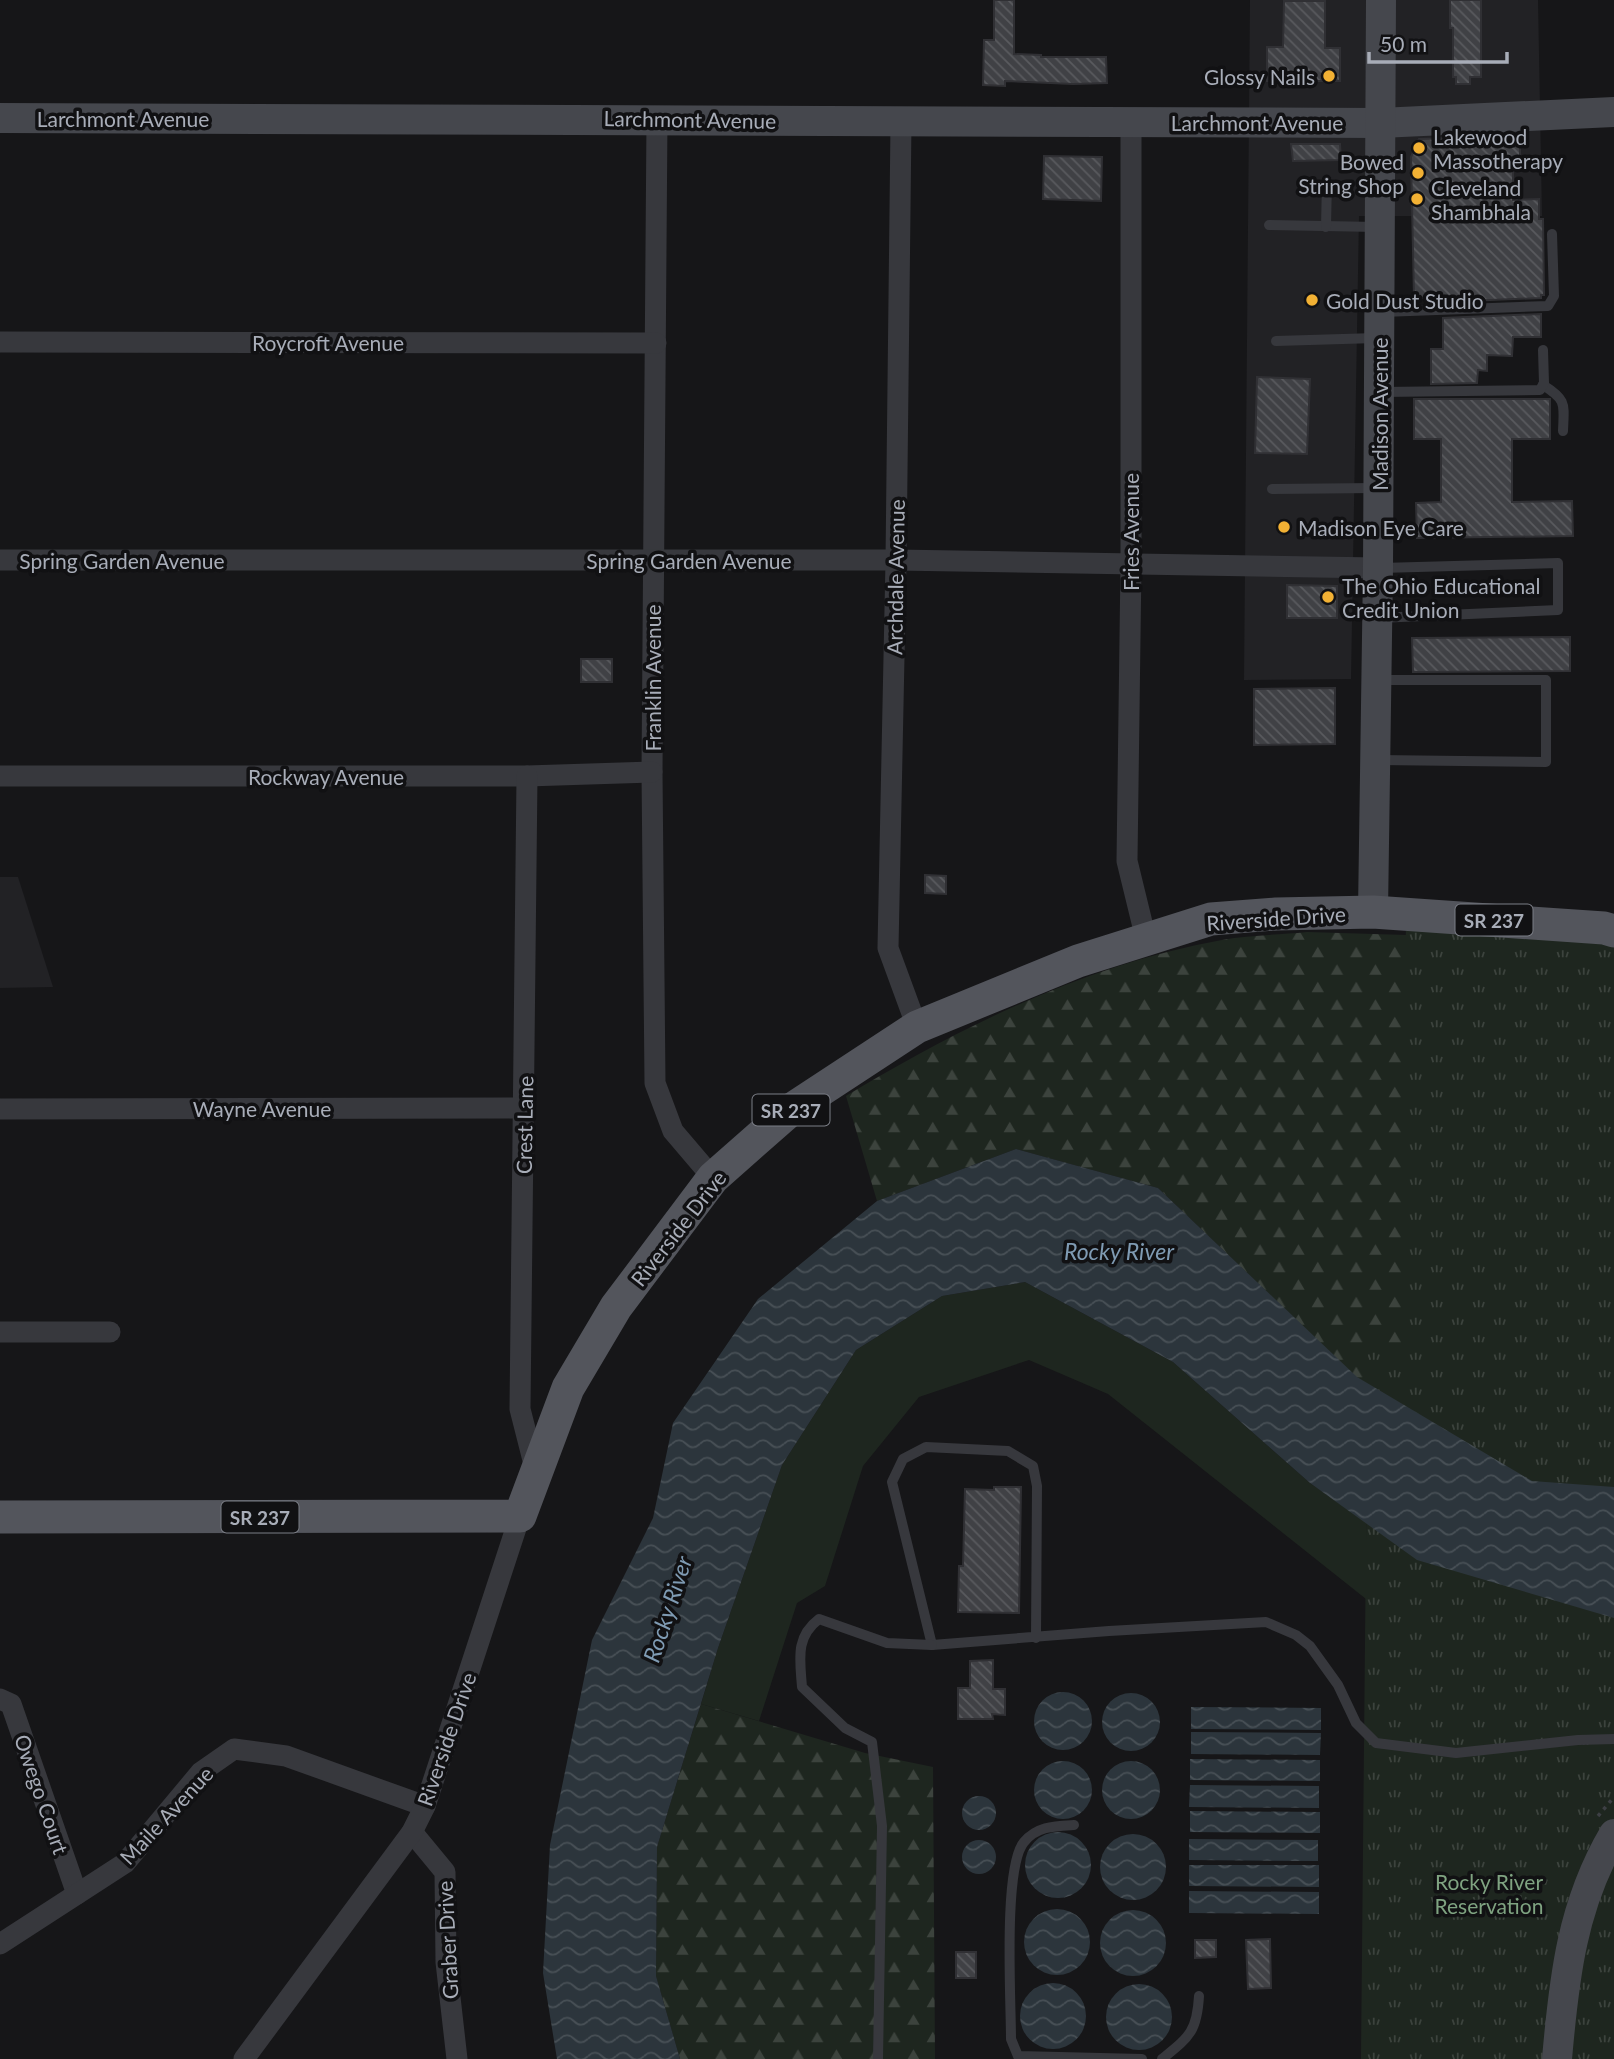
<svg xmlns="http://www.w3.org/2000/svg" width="1614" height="2059" font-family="Lato,sans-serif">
  <defs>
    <pattern id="forest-firs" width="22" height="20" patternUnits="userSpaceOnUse" patternTransform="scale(1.75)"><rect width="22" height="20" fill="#1e261f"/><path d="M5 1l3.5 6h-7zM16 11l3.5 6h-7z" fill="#3c433d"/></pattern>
    <pattern id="park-tufts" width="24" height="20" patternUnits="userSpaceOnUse" patternTransform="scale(1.75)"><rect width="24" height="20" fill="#1e261f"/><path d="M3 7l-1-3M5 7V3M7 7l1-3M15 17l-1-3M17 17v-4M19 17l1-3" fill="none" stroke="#3c433d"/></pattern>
    <pattern id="water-waves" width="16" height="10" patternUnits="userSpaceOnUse" patternTransform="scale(1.75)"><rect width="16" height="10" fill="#2c353c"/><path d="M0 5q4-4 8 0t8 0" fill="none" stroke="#485056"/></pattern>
    <pattern id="building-back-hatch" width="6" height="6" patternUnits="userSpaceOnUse" patternTransform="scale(1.75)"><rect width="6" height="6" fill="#404145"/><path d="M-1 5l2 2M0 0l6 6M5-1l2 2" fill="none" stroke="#595a5e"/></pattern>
  </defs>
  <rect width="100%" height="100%" fill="#161618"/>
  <g fill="#222225">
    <path d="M1250,0H1538L1542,216H1359L1351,679L1244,680Z"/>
    <path d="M0,877H18L53,987L0,988Z"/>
  </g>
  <path fill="#1e261f" d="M1025,1282L1173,1362L1310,1483L1366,1522V1599L1108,1394L1029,1360L919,1397L863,1466L825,1586L797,1603L759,1721L701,1704L718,1648L782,1465L856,1350L942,1296Z"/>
  <g fill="url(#forest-firs)">
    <path d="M1307,932L1406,935L1533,1481L1356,1377L1158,1188L1016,1149L877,1201L846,1096C962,1026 1088,964 1222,940C1250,935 1279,935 1307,932Z"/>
    <path d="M701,1704L865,1753L933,1767L935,2059H680L656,1976L657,1847Z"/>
  </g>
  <path fill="url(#park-tufts)" d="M1406,916L1614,934V2059H1361L1368,1336L1402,1365Z"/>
  <g fill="url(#water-waves)">
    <path d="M1016,1149L1158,1188L1357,1377L1532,1481L1614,1487V1618L1417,1560L1310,1483L1173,1362L1025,1282L942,1296L856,1350L782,1465L718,1648L657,1847L656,1976L680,2059H557L543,1973L550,1845L592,1640L653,1518L673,1423L758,1299L877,1201Z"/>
    <circle cx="1063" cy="1721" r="29"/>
    <circle cx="1131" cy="1722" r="29"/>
    <path d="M1191,1707L1321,1708V1730L1191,1729Z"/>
    <path d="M1191,1732L1321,1733L1320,1755L1191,1754Z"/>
    <path d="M1190,1759L1320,1760V1781L1190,1780Z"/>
    <circle cx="1131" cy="1790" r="29"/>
    <circle cx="1063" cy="1790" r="29"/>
    <path d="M1190,1785L1319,1786V1808L1189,1807Z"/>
    <circle cx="979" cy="1813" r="17"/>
    <path d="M1190,1811L1320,1812V1833L1190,1832Z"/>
    <circle cx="1058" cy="1865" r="33"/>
    <circle cx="1133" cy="1867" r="33"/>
    <path d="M1189,1839L1318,1840V1861L1189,1860Z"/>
    <circle cx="979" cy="1857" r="17"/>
    <path d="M1189,1865H1319V1887L1189,1886Z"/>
    <path d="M1189,1891L1319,1892V1914L1189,1913Z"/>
    <circle cx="1057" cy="1942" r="33"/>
    <circle cx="1133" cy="1943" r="33"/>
    <circle cx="1053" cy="2016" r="33"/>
    <circle cx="1139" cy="2017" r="33"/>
  </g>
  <g fill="url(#building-back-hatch)" stroke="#303034" stroke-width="2">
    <path d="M994,0H1014V54L1041,55V57H1106L1107,83L1073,84L1005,81V86L983,85L984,40H994Z"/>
    <path d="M1450,0H1481V77H1470V84H1456V77H1453V28H1450Z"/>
    <path d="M1284,1H1325V48H1340V81H1267V47H1283Z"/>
    <path d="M1520,136V170L1513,171V200L1539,199V219H1543L1544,295H1541V298L1443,302L1444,298H1414L1411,157L1419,139Z"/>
    <path d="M1291,144H1340L1341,160L1293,161Z"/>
    <path d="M1044,156L1102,157L1101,201L1043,199Z"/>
    <path d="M1541,314V337H1513L1512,356L1487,355V371L1478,370L1477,383L1431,384V349H1443V318Z"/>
    <path d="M1257,377L1310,379L1307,454L1255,453Z"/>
    <path d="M1414,399H1550V439H1512V502L1572,501L1573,536L1417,538L1416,503L1441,502V439H1414Z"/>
    <path d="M1287,585L1337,586V618H1287Z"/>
    <path d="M1570,637V671L1413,672L1412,638Z"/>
    <rect x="581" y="659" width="31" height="23"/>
    <path d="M1335,688V744L1254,745V689Z"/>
    <path d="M925,875L946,876V894L925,893Z"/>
    <path d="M994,1487H1021L1019,1613L958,1612L959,1566H963L965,1489L994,1490Z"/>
    <path d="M993,1660V1689H1005V1715L992,1714L993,1719H958V1688H970V1661Z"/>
    <path d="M1270,1939L1271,1988L1248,1989L1246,1940Z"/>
    <path d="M1195,1940H1216V1957L1195,1958Z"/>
    <rect x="956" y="1952" width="20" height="26"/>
  </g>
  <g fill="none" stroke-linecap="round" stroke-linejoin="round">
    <path stroke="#3d3f44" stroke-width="3.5" stroke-dasharray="3.5 5" stroke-linecap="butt" d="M1598,1816L1614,1797"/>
    <g stroke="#37383d" stroke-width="10">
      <path d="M1269,225L1377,227"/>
      <path d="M1326,227L1327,180"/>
      <path d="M1382,312L1548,306L1554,296L1552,234"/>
      <path d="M1276,341L1376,338"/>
      <path d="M1543,385C1567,400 1564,404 1563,431"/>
      <path d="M1382,392L1540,390L1544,383L1543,350"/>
      <path d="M1272,489L1376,488"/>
      <path d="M1378,618L1558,610V563L1381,568"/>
      <path d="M1378,760L1546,762V680H1380"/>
      <path d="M1036,1638L1037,1486L1033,1466L1008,1451L926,1447L903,1459L892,1482L932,1645L1109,1631L1266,1622L1296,1635L1310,1646L1338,1685L1356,1723L1376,1743L1456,1753L1578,1740L1614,1739"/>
      <path d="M1074,1825C1055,1826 1037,1826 1024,1842C1003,1867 1011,2001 1011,2039L1018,2056L1142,2059"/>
      <path d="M878,2059L882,1826L872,1742L845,1728L802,1687C800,1660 795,1637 819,1619L887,1643L932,1645"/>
      <path d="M1162,2059C1189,2037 1197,2032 1199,1996"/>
    </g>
    <g stroke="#37383d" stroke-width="21">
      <path d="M657,118L652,772L655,1083L673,1131L713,1178"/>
      <path d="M901,122L896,560L888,948L917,1027"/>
      <path d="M1131,122V563L1127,861L1146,939"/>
      <path d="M0,342L656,343"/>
      <path d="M0,560H896L1378,568"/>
      <path d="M0,776H527L652,772"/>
      <path d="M527,776L520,1409L536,1472"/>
      <path d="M0,1109L524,1108"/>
      <path d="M0,1332H110"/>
      <path d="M0,1699L11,1704L77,1894"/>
      <path d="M412,1832L445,1872L446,1962L457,2059"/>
      <path d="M0,1944L125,1863L201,1772L234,1749L286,1756L425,1806"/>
      <path d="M244,2059L412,1832L425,1806L520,1516"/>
    </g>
    <g stroke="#45474d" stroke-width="30">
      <path d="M0,118L1380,123L1614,112"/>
      <path d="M1373,912L1378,568L1381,0"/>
      <path d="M1557,2059C1564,1978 1572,1905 1614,1834"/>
    </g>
    <path stroke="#53555c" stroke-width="33" d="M0,1517L520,1516L568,1388L616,1307L713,1178L789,1111L917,1027L1078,961L1211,919L1276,914L1373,912L1604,928L1614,931"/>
  </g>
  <g fill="#f2b134" stroke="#111113" stroke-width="2.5">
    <circle cx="1329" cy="76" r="7"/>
    <circle cx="1419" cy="148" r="7"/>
    <circle cx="1418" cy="173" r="7"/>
    <circle cx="1417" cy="199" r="7"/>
    <circle cx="1312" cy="300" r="7"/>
    <circle cx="1284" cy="527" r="7"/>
    <circle cx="1328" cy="597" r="7"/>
  </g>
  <g text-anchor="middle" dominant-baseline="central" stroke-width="7" stroke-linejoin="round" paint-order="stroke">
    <g fill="#111113" stroke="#7b7e86" stroke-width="2">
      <rect x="1455.5" y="904.5" width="77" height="31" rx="5"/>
      <rect x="752.5" y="1094.5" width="77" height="31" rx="5"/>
      <rect x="221.5" y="1501.5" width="77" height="31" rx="5"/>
    </g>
    <g font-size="19" font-weight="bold" fill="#a8adb8">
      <text x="1494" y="920">SR 237</text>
      <text x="791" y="1110">SR 237</text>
      <text x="260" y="1517">SR 237</text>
    </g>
    <g font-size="21" fill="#a8adb8" stroke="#111113" text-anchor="start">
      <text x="1315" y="76" text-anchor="end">Glossy Nails</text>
      <text x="1433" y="136">Lakewood<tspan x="1433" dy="24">Massotherapy</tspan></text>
      <text x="1404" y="161" text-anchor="end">Bowed<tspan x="1404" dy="24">String Shop</tspan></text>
      <text x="1431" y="187">Cleveland<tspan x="1431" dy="24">Shambhala</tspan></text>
      <text x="1326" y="300">Gold Dust Studio</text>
      <text x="1298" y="527">Madison Eye Care</text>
      <text x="1342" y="585">The Ohio Educational<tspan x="1342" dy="24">Credit Union</tspan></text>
    </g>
    <g font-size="21" fill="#a8adb8" stroke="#111113">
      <text x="123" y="118">Larchmont Avenue</text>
      <text transform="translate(690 119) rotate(1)">Larchmont Avenue</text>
      <text x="1257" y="122">Larchmont Avenue</text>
      <text x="328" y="342">Roycroft Avenue</text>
      <text transform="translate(1379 414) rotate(-90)">Madison Avenue</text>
      <text transform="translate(1130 532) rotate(-90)">Fries Avenue</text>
      <text x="122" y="560">Spring Garden Avenue</text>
      <text x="689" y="560">Spring Garden Avenue</text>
      <text transform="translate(895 577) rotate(-89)">Archdale Avenue</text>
      <text transform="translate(652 678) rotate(-90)">Franklin Avenue</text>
      <text x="326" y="776">Rockway Avenue</text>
      <text transform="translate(1276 918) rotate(-4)">Riverside Drive</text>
      <text x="262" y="1108">Wayne Avenue</text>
      <text transform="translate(524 1125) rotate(-89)">Crest Lane</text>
      <text transform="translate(678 1228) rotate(-52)">Riverside Drive</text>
      <text transform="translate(446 1739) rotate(-71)">Riverside Drive</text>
      <text transform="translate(42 1794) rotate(71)">Owego Court</text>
      <text transform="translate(166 1815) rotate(-47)">Maile Avenue</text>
      <text transform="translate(447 1940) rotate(-93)">Graber Drive</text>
    </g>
    <g font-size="21" fill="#7fa381" stroke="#111113">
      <text x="1489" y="1881">Rocky River<tspan x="1489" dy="24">Reservation</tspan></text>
    </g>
    <g font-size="23" font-style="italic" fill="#7f9bb3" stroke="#111113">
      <text x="1119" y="1251">Rocky River</text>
      <text transform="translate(667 1609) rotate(-72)">Rocky River</text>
    </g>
  </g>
  <path d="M1369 52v10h138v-10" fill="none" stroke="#a8adb8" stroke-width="3.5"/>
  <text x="1380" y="52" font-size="21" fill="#a8adb8" stroke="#111113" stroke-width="5" paint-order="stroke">50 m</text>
</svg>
